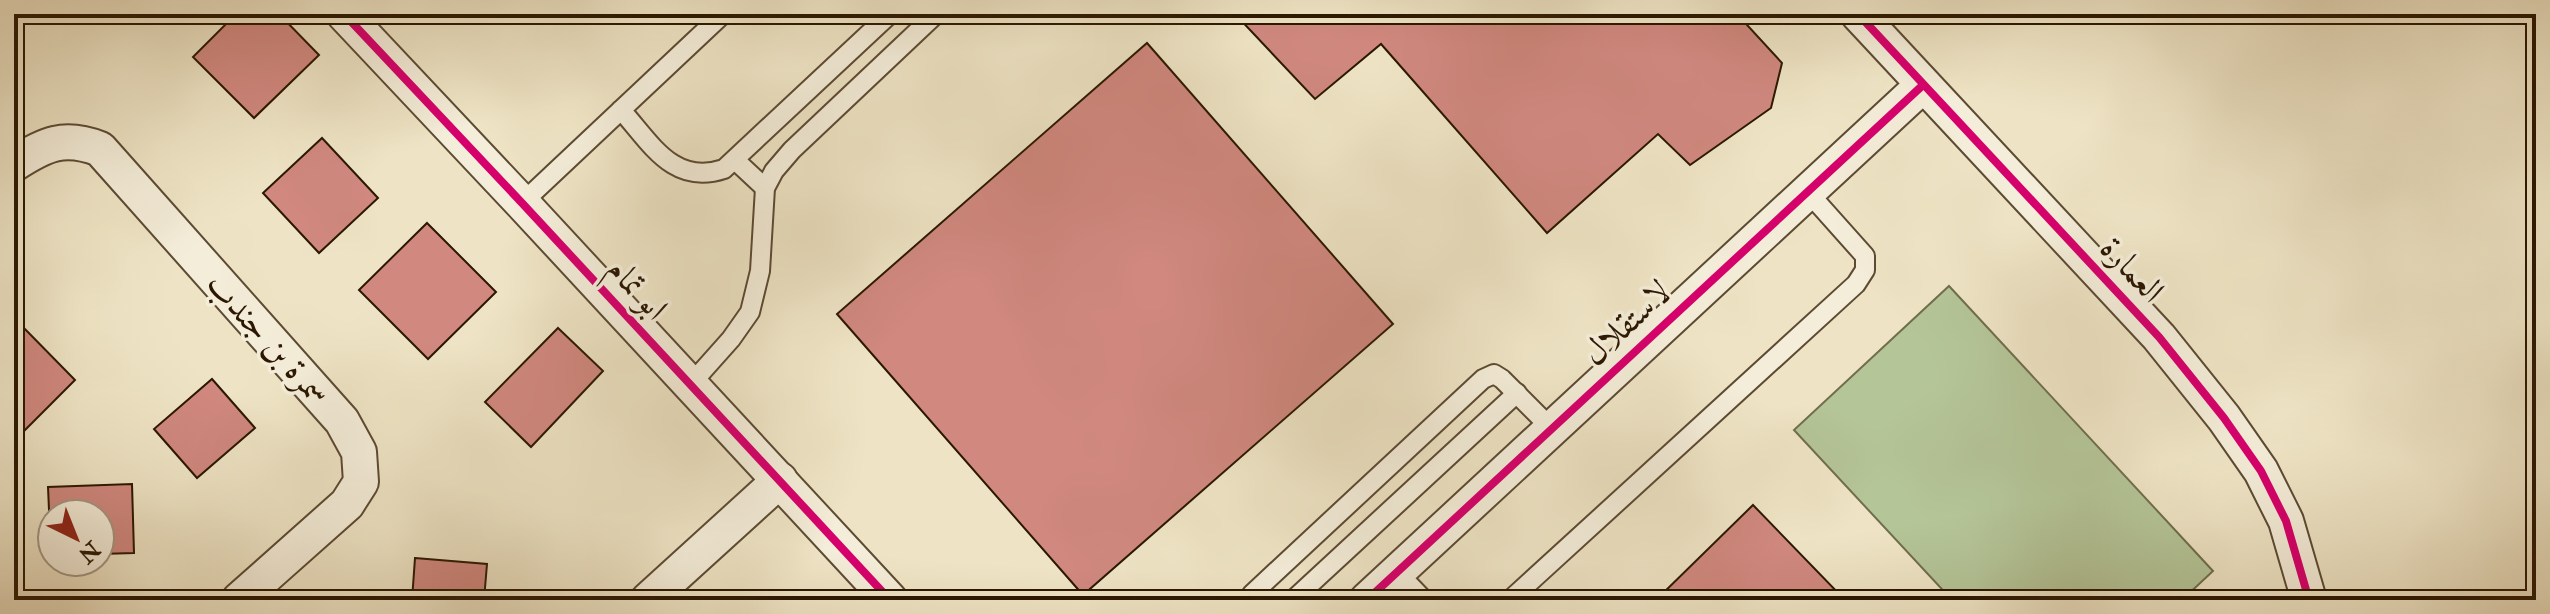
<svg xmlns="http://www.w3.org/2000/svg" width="2550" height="614" font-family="'IM FELL Double Pica',Amiri,serif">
  <rect width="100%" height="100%" fill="#eee4c5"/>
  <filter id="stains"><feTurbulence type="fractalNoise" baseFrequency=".0025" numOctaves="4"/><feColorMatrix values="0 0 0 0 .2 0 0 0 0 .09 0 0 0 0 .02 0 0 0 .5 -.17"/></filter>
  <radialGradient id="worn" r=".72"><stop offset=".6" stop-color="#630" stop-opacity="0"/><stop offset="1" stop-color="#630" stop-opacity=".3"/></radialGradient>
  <path fill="#b4c598" stroke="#706e4d" stroke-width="2" d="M1949,286L2213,571L2182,600H1952L1794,430Z"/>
  <g fill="#d0887f" stroke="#2b1702" stroke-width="2">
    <path d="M236,14H279L319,55L254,118L193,57Z"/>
    <path d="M1235,14H1737L1782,63L1771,108L1690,165L1658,134L1547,233L1381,44L1315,99Z"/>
    <path d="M1147,43L1393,324L1083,595L837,314Z"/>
    <path d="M322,138L378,198L319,253L263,193Z"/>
    <path d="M427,223L496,292L428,359L359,290Z"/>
    <path d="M20,324L75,380L14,441V330Z"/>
    <path d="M558,328L603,371L531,447L485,402Z"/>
    <path d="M212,379L255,428L197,478L154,429Z"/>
    <path d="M132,484L134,553L100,554V514H52L51,556L48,487Z"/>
    <path d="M1753,505L1845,600H1656Z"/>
    <path d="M415,558L487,564L484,600H412Z"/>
  </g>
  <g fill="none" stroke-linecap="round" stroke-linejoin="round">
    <g stroke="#5c4a33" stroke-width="22">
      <g id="lane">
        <path d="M621,110C651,143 673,186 724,169L890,14"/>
        <path d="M735,160L765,188"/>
        <path d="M522,203L723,14"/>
        <path d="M690,385L731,339L750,312L760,271L765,188L774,171L792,150L936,14"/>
        <path d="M1397,572L1424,600"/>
        <path d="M1249,600L1252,594L1483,379L1494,374L1502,379L1551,428"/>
        <path d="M1293,600L1517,393"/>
        <path d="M1510,600L1856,284L1865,270V256L1807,191"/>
      </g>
    </g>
    <g stroke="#5c4a33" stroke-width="38">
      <g id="street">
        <path d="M344,14L522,203L890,600"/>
        <path d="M1858,14L2159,337L2224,418L2261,471L2286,521L2309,600"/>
        <path d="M14,164C45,144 64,135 100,149L342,421L359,452L361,482L347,504L239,600"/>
        <path d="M648,600L780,480"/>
        <path d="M1367,600L1923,85"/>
      </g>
    </g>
    <use href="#lane" stroke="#f4edd9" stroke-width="18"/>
    <use href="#street" stroke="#f4edd9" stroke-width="34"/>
    <g stroke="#f4edd9" stroke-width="13">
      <g id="cycleway">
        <path d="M344,14L522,203L890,600"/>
        <path d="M1858,14L2159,337L2224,418L2261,471L2286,521L2309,600"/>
        <path d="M1367,600L1923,85"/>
      </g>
    </g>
    <use href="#cycleway" stroke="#d6006c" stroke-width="8"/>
  </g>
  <g text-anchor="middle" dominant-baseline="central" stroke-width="7" stroke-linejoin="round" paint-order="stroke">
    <g font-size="34" fill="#2b1702" stroke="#f4edd9">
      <text transform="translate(2132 270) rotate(47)">العمارة</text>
      <text transform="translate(637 289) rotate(47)">ابو تمام</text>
      <text transform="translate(1627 323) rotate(-43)">لاستقلال</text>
      <text transform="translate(268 339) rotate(48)">سمرة بن جندب</text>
    </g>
  </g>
  <rect width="2550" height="614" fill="none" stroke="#eee4c5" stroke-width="48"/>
  <rect x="16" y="16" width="2518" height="582" fill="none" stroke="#2b1702" stroke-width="4"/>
  <rect x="24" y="24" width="2502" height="566" fill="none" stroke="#2b1702" stroke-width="2"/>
  <g transform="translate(76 538) rotate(137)"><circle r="38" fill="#f4edd9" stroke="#a49783" stroke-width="2"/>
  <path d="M0-6L14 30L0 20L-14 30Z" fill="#8f2418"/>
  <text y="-12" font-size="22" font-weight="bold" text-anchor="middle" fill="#2b1702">N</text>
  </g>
  <rect width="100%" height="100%" filter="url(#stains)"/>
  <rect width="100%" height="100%" fill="url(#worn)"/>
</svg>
